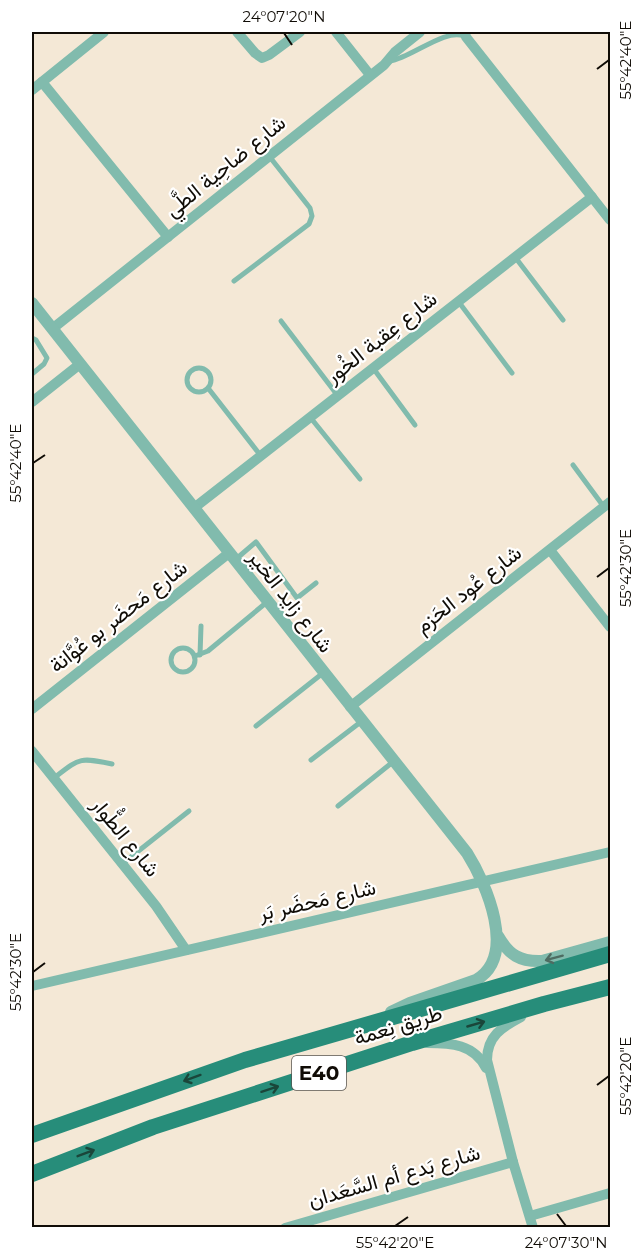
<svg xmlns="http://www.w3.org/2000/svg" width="642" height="1259" font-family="Montserrat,Vazirmatn,sans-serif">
  <rect width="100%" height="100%" fill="#f4e8d6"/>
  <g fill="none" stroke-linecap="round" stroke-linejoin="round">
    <g stroke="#81bbad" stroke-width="5">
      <path d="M390,61C411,58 445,28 464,36"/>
      <path d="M515,257L563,320"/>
      <path d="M234,281L309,224L312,216L310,208L269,156"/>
      <path d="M458,301L512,373"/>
      <path d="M281,321L338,396"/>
      <path d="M32,338L36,340L47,358L44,364L32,374"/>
      <circle cx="199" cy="380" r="12"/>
      <path d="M373,368L415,425"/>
      <path d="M208,388L261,456"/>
      <path d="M310,417L360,479"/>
      <path d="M573,465L604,507"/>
      <path d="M236,559L256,542L297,598L316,583"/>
      <circle cx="183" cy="660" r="12"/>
      <path d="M200,655L201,626"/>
      <path d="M195,656L208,651L267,602"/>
      <path d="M256,726L323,673"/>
      <path d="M311,760L362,721"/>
      <path d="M54,778C80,758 79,757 112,764"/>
      <path d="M338,806L394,761"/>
      <path d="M122,864L189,811"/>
    </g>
    <g stroke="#81bbad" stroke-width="10">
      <path d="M237,32L255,53L262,58L269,55L300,32"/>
      <path d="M336,32L370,75"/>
      <path d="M465,32L466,37L610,220"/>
      <path d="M42,82L168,237"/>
      <path d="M32,90L104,32"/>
      <path d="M52,329L384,65L395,52L420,32"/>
      <path d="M32,402L80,364"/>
      <path d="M194,508L592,197"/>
      <path d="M550,550L610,627"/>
      <path d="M350,707L610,502"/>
      <path d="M32,709L229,553"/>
      <path d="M32,751L156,906L186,950"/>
      <path d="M32,986L610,852"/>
      <path d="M521,1017C502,1027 487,1036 487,1060L513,1162L533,1228"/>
      <path d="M427,1043C451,1043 474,1044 486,1068"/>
      <path d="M530,1216L610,1193"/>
      <path d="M285,1228L513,1162"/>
    </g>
    <g stroke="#81bbad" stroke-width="12">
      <path d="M32,303L467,853C486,883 518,956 476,980L410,1003L391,1012"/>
      <path d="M498,936C509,955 520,962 542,961L610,942"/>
    </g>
    <g stroke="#278d7a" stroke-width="16">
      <path d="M32,1135L245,1060L610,954"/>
      <path d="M32,1174L153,1127L412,1043L544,1004L610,987"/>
    </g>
  </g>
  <defs><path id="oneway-shaft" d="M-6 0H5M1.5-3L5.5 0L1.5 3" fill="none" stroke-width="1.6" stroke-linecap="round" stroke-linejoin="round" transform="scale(1.5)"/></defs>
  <use stroke="#4e6c62" href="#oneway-shaft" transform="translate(554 958) rotate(165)"/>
  <g stroke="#1a463a">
    <use href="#oneway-shaft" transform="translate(476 1024) rotate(-16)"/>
    <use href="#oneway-shaft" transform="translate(192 1078) rotate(160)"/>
    <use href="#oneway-shaft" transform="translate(270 1089) rotate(-18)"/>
    <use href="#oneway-shaft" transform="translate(86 1153) rotate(-21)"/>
  </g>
  <path fill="none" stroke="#100c06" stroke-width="2" d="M284,33L292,45M597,69L609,60M33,463L45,455M597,577L609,568M33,972L45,963M597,1085L609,1076M557,1214L566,1226M395,1226L408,1217"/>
  <g text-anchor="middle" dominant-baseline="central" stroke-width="4.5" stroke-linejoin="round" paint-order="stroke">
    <rect fill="#fff" stroke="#585551" stroke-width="1.5" x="292" y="1056" width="54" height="34" rx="4.5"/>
    <g font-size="20" font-weight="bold" fill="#100c06">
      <text x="319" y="1073">E40</text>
    </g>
    <g font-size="21" fill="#100c06" stroke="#fff">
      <text transform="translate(225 166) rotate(-39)">شارع ضاحِية الطَّي</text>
      <text transform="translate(381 337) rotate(-38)">شارع عِقبة الخُور</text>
      <text transform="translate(468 589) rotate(-38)">شارع عُود الحَزم</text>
      <text transform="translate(291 601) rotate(52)">شارع زايد الخير</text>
      <text transform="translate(118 616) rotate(-38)">شارع مَحضَر بو عُوَّانة</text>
      <text transform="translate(126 837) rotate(51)">شارع الطُّوار</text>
      <text transform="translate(317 900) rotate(-13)">شارع مَحضَر بَر</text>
      <text transform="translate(398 1025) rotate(-17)">طريق نِعمة</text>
      <text transform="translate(394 1176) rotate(-16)">شارع بَدع أم السَّعَدان</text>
    </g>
  </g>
  <rect width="642" height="1259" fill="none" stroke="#ffffff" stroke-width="66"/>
  <rect x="33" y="33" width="576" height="1193" fill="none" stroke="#100c06" stroke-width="2"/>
  <g font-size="15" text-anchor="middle" fill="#100c06">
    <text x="284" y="22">24°07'20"N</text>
    <text transform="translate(626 60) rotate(-90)" y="5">55°42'40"E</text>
    <text transform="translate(16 463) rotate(-90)" y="5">55°42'40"E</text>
    <text transform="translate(626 568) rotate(-90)" y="5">55°42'30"E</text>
    <text transform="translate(16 972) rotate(-90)" y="5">55°42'30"E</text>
    <text transform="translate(626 1076) rotate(-90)" y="5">55°42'20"E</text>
    <text x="395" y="1248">55°42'20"E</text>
    <text x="566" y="1248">24°07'30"N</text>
  </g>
</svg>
